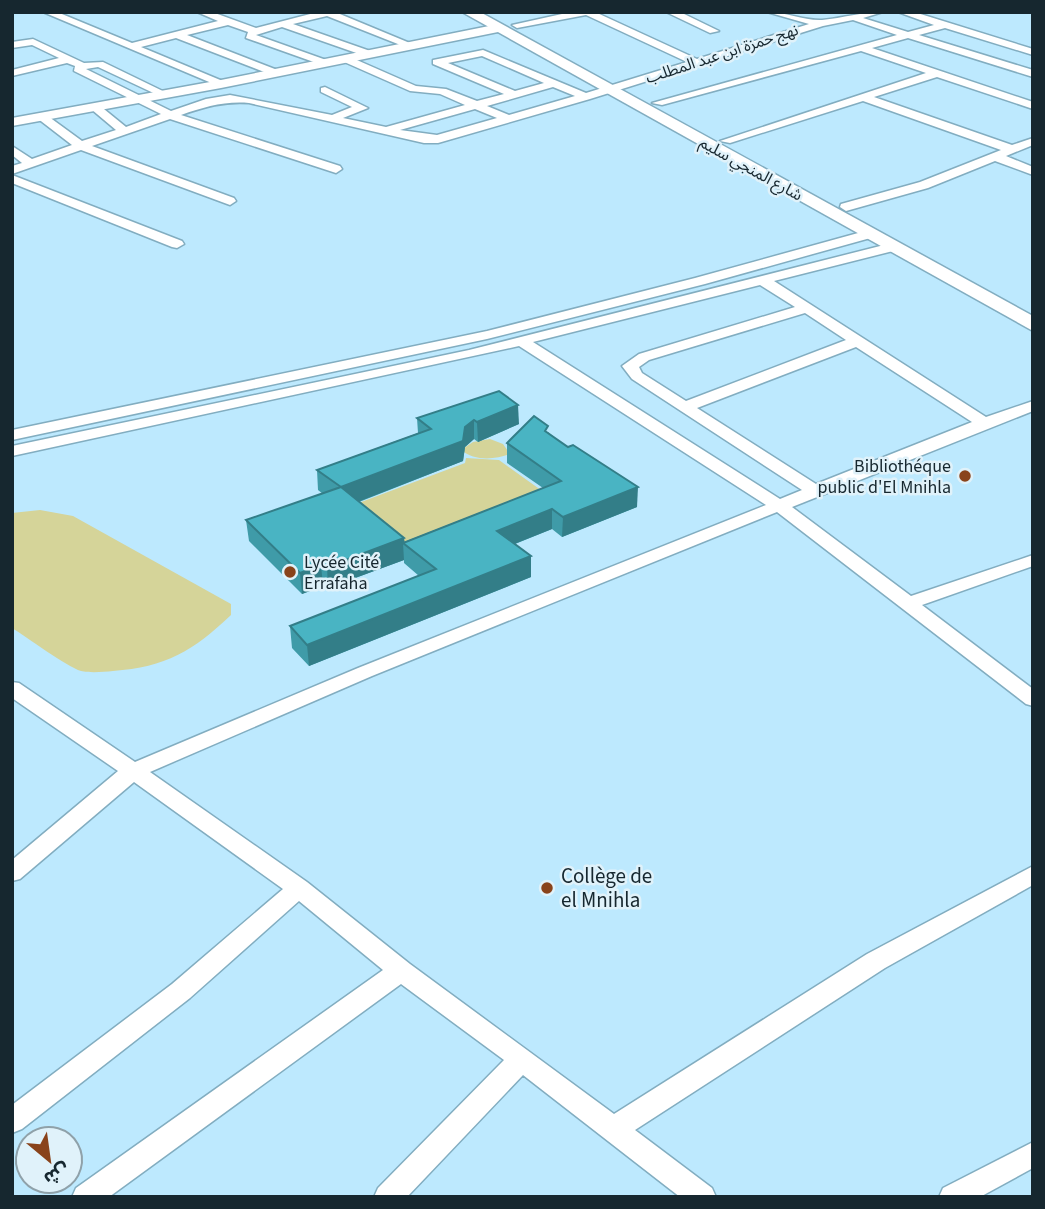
<svg xmlns="http://www.w3.org/2000/svg" width="1045" height="1209" font-family="'Source Sans 3','Noto Sans Arabic',sans-serif">
  <rect width="100%" height="100%" fill="#bde9fe"/>
  <g fill="#d5d499">
    <path d="M490,439L503,444L510,454C494,460 474,461 461,450L473,442Z"/>
    <path d="M466,458L499,460L545,493L417,553L356,504L465,463Z"/>
    <path d="M40,510L73,516L231,604V615C193,651 166,667 113,671C103,672 90,673 81,671C67,667 27,637 12,628V513Z"/>
  </g>
  <g fill="none" stroke-linecap="round" stroke-linejoin="round">
    <g stroke="#82adc0" stroke-width="3">
      <g id="minor">
        <path d="M43,12H57L132,43L218,21L197,12H212L256,28L318,12H335L417,46L408,48L327,16L293,24L373,52V56H365L282,27L256,35L329,61V65L325,66L246,38L248,32L228,25L187,35L280,71V75H272L176,38L141,47L225,82L226,84L221,87Z"/>
        <path d="M571,12H595L697,59L809,24L767,12C786,12 805,21 822,20C843,18 862,12 883,12L863,18L908,32L934,25L898,12H914L1033,49V55L945,28L919,35L1033,70V77L908,38L872,48L1033,102V109L937,77L874,97L1012,145L1033,138V145L1006,156L1033,167V175L995,161L928,188L846,211L840,207L841,204L920,182L1001,150L863,101L730,143L720,141L926,73L861,51L662,105L652,103L897,35L853,20L823,26L590,99L438,143H424L249,103C224,101 205,107 181,115L340,166L342,169L336,173L170,119L92,146L234,198L236,201L230,205L81,150L12,174V166L22,163L12,155V146L32,159L72,145L37,118V114H45L82,141L116,130L91,109V105H99L126,127L161,114L74,71L75,66L67,63L12,76V70L59,58L32,45L12,48V42L33,39L84,63L103,62L171,95L162,97L98,67L86,69L171,111L206,99L230,95L332,115L352,107L321,92V88L325,87L368,108L343,118L386,127L465,105L440,94L410,91L342,61V57H350L416,86L446,89L477,101L504,94L433,64V60L483,50L586,93L687,62L586,15L517,28L512,25ZM482,56L544,83L515,91L448,63ZM553,87L575,96L509,115L487,106ZM475,109L497,118L437,135L400,130Z"/>
        <path d="M666,12H680L719,31L710,33Z"/>
        <path d="M12,175L182,241L184,244L177,248L172,247L12,183Z"/>
        <path d="M869,230L876,234L874,237L705,284L487,339L12,440V430L487,331L695,278Z"/>
        <path d="M892,243L899,247L897,250L774,281L986,417L1033,401V411L792,507L911,596L1033,555V566L922,605L1033,689V706L1026,704L777,512L372,676L150,772L307,882L410,964L614,1114L867,954L1033,866V885L885,968L635,1130L712,1188L716,1197H680L523,1075L407,1197H374L378,1188L504,1060L401,984L109,1197H72L76,1188L383,970L299,901L190,998L22,1129L12,1133V1105L172,984L283,889L134,782L20,879L12,881V860L118,771L12,698V682L19,683L135,762L358,668L766,505L519,346L12,456V446L469,350ZM760,285L795,307L639,354L622,366L632,379L802,490L780,499L533,342ZM805,313L846,340L686,401L642,373L639,367L649,360ZM856,347L972,422L816,484L697,408Z"/>
        <path d="M1033,1142V1168L980,1197H939L943,1188Z"/>
      </g>
    </g>
    <g stroke="#82adc0" stroke-width="3">
      <path id="tertiary" d="M499,24L505,28L503,31L221,88L12,126V118L221,80Z"/>
    </g>
    <g stroke="#82adc0" stroke-width="3">
      <path id="secondary" d="M462,12H480L1033,316V331Z"/>
    </g>
    <use href="#minor" fill="#fff" fill-rule="evenodd"/>
    <use href="#tertiary" fill="#fff" fill-rule="evenodd"/>
    <use href="#secondary" fill="#fff" fill-rule="evenodd"/>
  </g>
  <path fill="#3f9ba8" d="M499,391L519,424L478,442L474,439L465,447L463,461L359,502L404,538V542L543,488L507,463V443L548,432L637,507L562,537L552,529L515,544L531,577L309,666L292,648L290,626L419,576L404,563V560L328,588L323,586L302,594L249,541L246,520L323,494L318,490L317,470L418,433L417,418Z"/>
  <g fill="#337e88">
    <path d="M518,405L519,424L478,442L477,422Z"/>
    <path d="M474,420V439L465,447L463,461L342,508L341,487L465,427Z"/>
    <path d="M638,487L637,507L562,537L563,517Z"/>
    <path d="M552,509V529L497,551V531Z"/>
    <path d="M404,538L405,544L403,543L404,560L328,588L327,567Z"/>
    <path d="M531,556V577L309,666L307,645Z"/>
    <path d="M321,565L323,586L302,594L300,573Z"/>
  </g>
  <g fill="#49b4c3" stroke="#337e88" stroke-width="2">
    <path d="M499,391L518,405L477,422L474,420L465,427L463,441L341,487L317,470L431,429L417,418Z"/>
    <path d="M534,416L548,426L545,431L568,447L573,445L638,487L563,517L552,509L497,531L531,556L307,645L290,626L436,569L403,543L561,481L507,443Z"/>
    <path d="M341,487L404,538L327,567L321,565L300,573L246,520Z"/>
  </g>
  <g fill="#89431b" stroke="#e0f2fa" stroke-width="2.5">
    <circle cx="965" cy="476" r="7"/>
    <circle cx="290" cy="572" r="7"/>
    <circle cx="547" cy="888" r="7"/>
  </g>
  <g text-anchor="middle" dominant-baseline="central" stroke-width="5" stroke-linejoin="round" paint-order="stroke">
    <g font-size="16" fill="#16272f" stroke="#e0f2fa">
      <text transform="translate(722 54) rotate(-18)">نهج حمزة ابن عبد المطلب</text>
      <text transform="translate(751 169) rotate(29)">شارع المنجي سليم</text>
    </g>
    <g font-size="18" fill="#16272f" stroke="#e0f2fa" text-anchor="end">
      <text x="951" y="466">Bibliothéque<tspan x="951" dy="21">public d'El Mnihla</tspan></text>
      <text x="304" y="562" text-anchor="start">Lycée Cité<tspan x="304" dy="21">Errafaha</tspan></text>
    </g>
    <g font-size="21" fill="#16272f" stroke="#e0f2fa" text-anchor="start">
      <text x="561" y="876">Collège de<tspan x="561" dy="24">el Mnihla</tspan></text>
    </g>
  </g>
  <rect width="1045" height="1209" fill="none" stroke="#16272f" stroke-width="28"/>
  <g transform="translate(49 1160) rotate(151)"><circle r="33" fill="#e0f2fa" stroke="#8fa1a9" stroke-width="2"/>
  <path d="M0-5L12 26L0 18L-12 26Z" fill="#89431b"/>
  <text y="-10" font-size="19" font-weight="bold" text-anchor="middle" fill="#16272f">ش</text>
  </g>
</svg>
